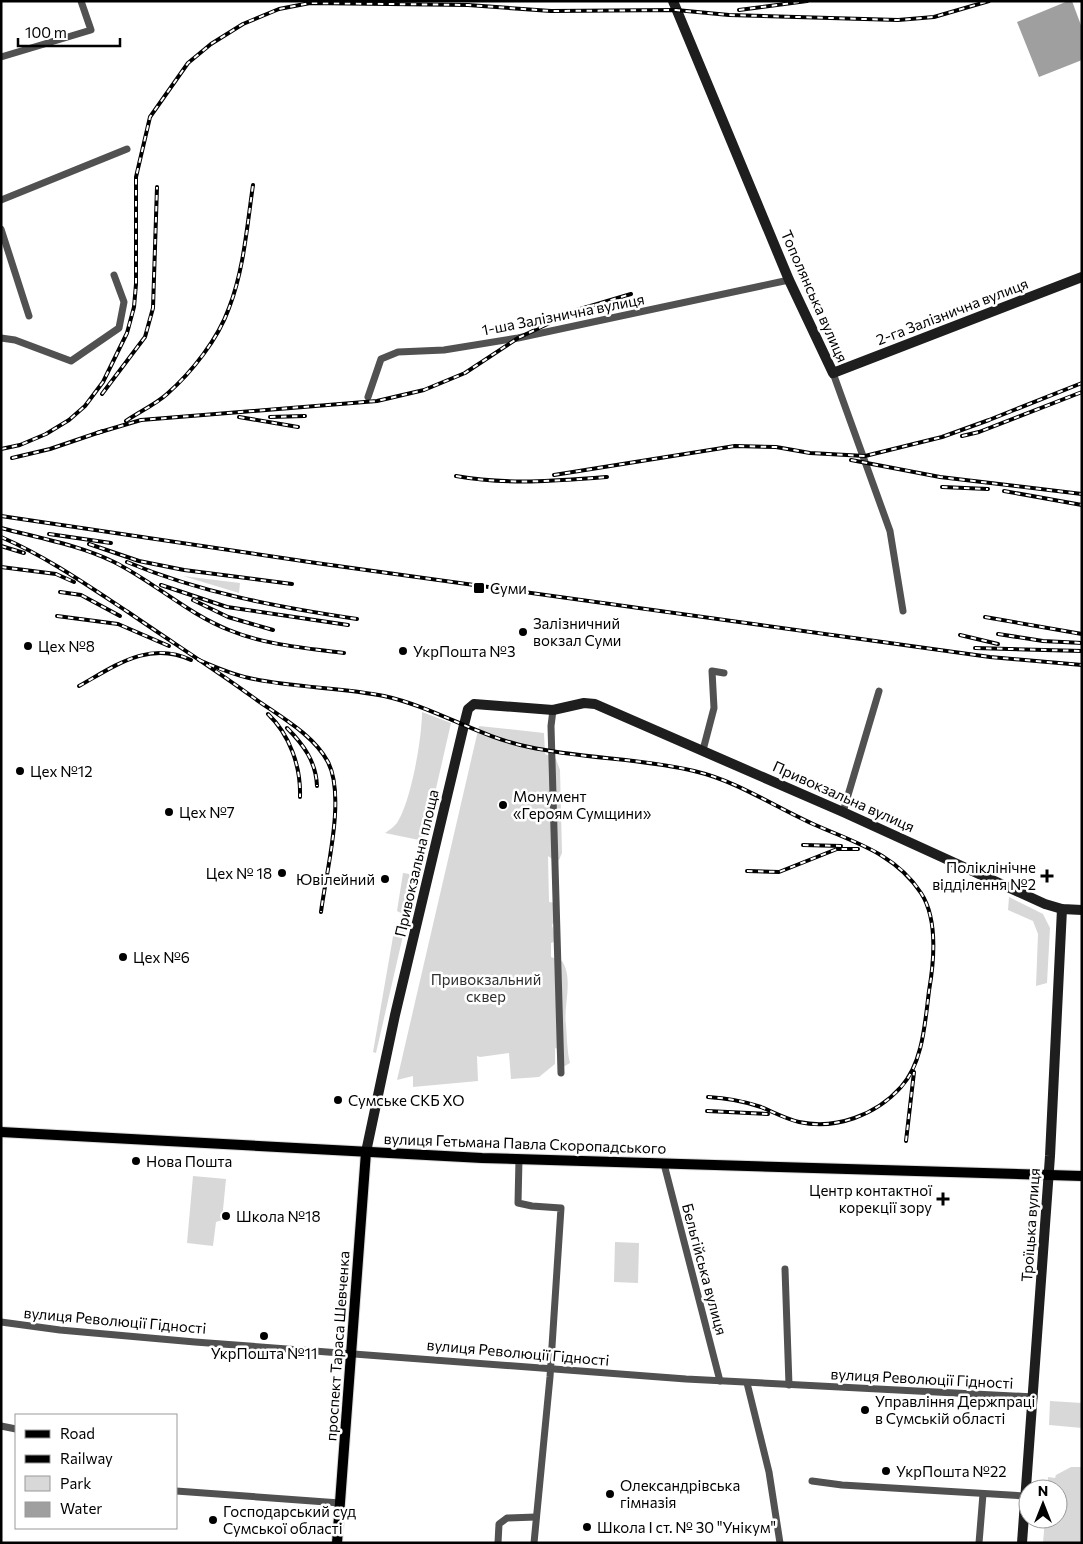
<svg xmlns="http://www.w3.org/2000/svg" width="1083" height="1544" font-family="Commissioner,sans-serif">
  <rect width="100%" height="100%" fill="#fff"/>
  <g fill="#d8d8d8">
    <path d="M183,576L240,583L239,593Z"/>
    <path d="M422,712L451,723L424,841L385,833C389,830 394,827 397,823C411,801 422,739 422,712Z"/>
    <path d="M479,726L544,733L545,754L556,759L560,770L562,853L559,860L555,861L548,856L549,902L555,903L556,919L552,925L556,941L551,943V957L562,961C574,979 563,1006 566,1025C567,1037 567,1051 570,1063L563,1067L558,1049L555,1048V1064L539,1077L511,1079L509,1053L480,1057L477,1056L478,1081L413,1087V1076L397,1080Z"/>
    <path d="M403,873L417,875L376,1053L373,1052L394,931H397L401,913L397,911Z"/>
    <path d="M1009,897L1043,914L1050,928L1047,983L1036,986L1038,934L1033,921L1008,910Z"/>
    <path d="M193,1176L226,1179L222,1220L216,1222L213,1246L187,1243Z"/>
    <path d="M615,1242L639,1243L638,1283L614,1282Z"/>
    <path d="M1050,1401L1082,1403V1428L1049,1425Z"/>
    <path d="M1071,1467H1082V1543H1043L1045,1519H1058V1489H1047L1048,1477L1055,1478L1056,1475Z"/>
  </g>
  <path fill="#9f9f9f" d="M1068,1H1072L1082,28V60L1039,77L1017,22Z"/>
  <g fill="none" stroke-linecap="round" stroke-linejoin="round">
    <g stroke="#dbdbdb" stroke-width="12">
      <g id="primary">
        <path d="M1,1132L482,1158L1082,1176"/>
        <path d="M337,1543L366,1152"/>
      </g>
    </g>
    <g stroke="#515151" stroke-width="7">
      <path d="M1,57L91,30L81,1"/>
      <path d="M1,200L127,149"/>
      <path d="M1,229L29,316"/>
      <path d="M1,338L15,340L71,361L119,328L124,302L114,275"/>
      <path d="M833,373L890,531L903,611"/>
      <path d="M368,397L381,359L398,352L444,350L518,338L789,280"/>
      <path d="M553,710L551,726L561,1073"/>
      <path d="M703,750L714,708L712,671L724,673"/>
      <path d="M843,812L879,691"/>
      <path d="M519,1159L518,1203L532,1206L561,1208L550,1377L534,1543"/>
      <path d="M664,1164L720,1381"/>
      <path d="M785,1269L789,1385"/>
      <path d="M1,1322L60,1330L195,1342L686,1379L1034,1397"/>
      <path d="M747,1383L769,1472L780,1543"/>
      <path d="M1,1426L16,1429"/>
      <path d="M812,1481L842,1485L1026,1496"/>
      <path d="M176,1491L340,1503"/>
      <path d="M498,1543L499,1524L507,1518L536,1517"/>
      <path d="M979,1543L983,1494"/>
    </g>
    <g stroke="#1e1e1e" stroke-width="10">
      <path d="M673,1L789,280L833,373L1082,277"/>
      <path d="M366,1152L395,1015L464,725L468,709L474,704L553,710L584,703L595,704L843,812L1045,904L1062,909L1082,910"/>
      <path d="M1022,1543L1050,1156L1062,909"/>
    </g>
    <use href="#primary" stroke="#000" stroke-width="10"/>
    <g stroke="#000" stroke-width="4">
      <g id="rail">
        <path d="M739,10L807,1"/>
        <path d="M102,394L145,337L153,308L157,187"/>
        <path d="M239,417L298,427"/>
        <path d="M270,417L305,416"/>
        <path d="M126,421C139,412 156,404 167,394C192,372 218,339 229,308C244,269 247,226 253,185"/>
        <path d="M97,433L141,420L377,401L424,390L465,373L518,338L577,310L631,294"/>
        <path d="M962,436L979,432L1082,392"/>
        <path d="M1,449L20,445L46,434L69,420L85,406L103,382L127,333L134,307L136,284V177L150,117L188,63L211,44L243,24L279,9L310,3L468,5L551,11L676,10L729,15L898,20L934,17L989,1"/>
        <path d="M12,458L50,449L103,431"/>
        <path d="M851,460L940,477L1082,494"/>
        <path d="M554,475L735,446L776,447L810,453L865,456L942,437L989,420L1082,383"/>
        <path d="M456,476C506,485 556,481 607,477"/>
        <path d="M942,487L988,489"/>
        <path d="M1004,491L1082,505"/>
        <path d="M1,516L316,563L990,657L1082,665"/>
        <path d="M1,528C39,538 79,545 114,562C154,582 188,614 229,630C265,645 306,648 344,653"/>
        <path d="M49,534L111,543"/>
        <path d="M1,537C47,557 87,585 128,612C170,641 213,668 254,698C279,716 313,734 328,762C346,797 326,872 321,912"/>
        <path d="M89,544L139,561L184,570L292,584"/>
        <path d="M1,546L24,553"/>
        <path d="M127,562C201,593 278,607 357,619"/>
        <path d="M1,567L56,574L74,582"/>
        <path d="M161,585L227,607L348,625"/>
        <path d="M60,592L81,595L120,616"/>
        <path d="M193,600L228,617L273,630"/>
        <path d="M57,616L118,624L169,646"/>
        <path d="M985,617L1082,634"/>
        <path d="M998,634L1043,641L1082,643"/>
        <path d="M960,635L998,644"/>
        <path d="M975,648L1082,651"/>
        <path d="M199,660C215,667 231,674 249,678C293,688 340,687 384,696C434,707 479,737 529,747C584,759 640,758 694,771C737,781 773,806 813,824C853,842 895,853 921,893C938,919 934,962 929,991C925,1022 923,1063 901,1087C876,1115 836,1130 799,1122C786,1119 773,1112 761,1107C743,1101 727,1098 708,1097"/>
        <path d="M79,686C115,666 149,640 191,660"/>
        <path d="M268,714C290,735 301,767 300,797"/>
        <path d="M287,728C304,745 316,762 317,786"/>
        <path d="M803,845L841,846"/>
        <path d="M747,871L779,872L837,849H858"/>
        <path d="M707,1111L768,1114"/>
        <path d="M906,1141L914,1072"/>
      </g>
    </g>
    <use href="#rail" stroke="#fff" stroke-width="2" stroke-dasharray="5.5" stroke-linecap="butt"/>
  </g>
  <g fill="#000" stroke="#fff" stroke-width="2">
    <rect x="473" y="582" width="12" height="12" rx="2.5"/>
    <circle cx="523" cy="632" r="5"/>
    <circle cx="28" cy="646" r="5"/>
    <circle cx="403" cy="651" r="5"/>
    <circle cx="20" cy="771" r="5"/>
    <circle cx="503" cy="805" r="5"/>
    <circle cx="169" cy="812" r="5"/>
    <circle cx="282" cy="873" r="5"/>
    <path d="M1044.5 868.5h5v5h5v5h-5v5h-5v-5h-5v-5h5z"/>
    <circle cx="385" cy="879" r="5"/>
    <circle cx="123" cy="957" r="5"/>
    <circle cx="338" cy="1100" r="5"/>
    <circle cx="136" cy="1161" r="5"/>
    <path d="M940.5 1191.5h5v5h5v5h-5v5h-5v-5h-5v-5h5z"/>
    <circle cx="226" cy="1216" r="5"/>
    <circle cx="264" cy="1336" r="5"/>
    <circle cx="865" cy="1410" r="5"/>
    <circle cx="886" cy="1471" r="5"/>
    <circle cx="610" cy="1494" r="5"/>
    <circle cx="213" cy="1520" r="5"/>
    <circle cx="587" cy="1527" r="5"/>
  </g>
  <g text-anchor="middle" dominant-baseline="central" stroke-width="5" stroke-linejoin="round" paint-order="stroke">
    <g font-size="15" fill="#000" stroke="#fff">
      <text transform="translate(815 296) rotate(66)">Тополянська вулиця</text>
      <text transform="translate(952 311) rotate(-21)">2-га Залізнична вулиця</text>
      <text transform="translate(563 314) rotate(-11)">1-ша Залізнична вулиця</text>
      <text transform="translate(844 796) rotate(24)">Привокзальна вулиця</text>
      <text transform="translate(416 863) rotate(-77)">Привокзальна площа</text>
      <text transform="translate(525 1143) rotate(2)">вулиця Гетьмана Павла Скоропадського</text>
      <text transform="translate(1030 1225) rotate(-86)">Троїцька вулиця</text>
      <text transform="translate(705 1269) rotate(75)">Бельгійська вулиця</text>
      <text transform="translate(115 1320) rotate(5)">вулиця Революції Гідності</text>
      <text transform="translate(337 1346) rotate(-86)">проспект Тараса Шевченка</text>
      <text transform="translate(518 1352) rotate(5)">вулиця Революції Гідності</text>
      <text transform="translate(922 1378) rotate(3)">вулиця Революції Гідності</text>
    </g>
    <g font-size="15" fill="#000" stroke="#fff" text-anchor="start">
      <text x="490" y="588">Суми</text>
      <text x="533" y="623">Залізничний<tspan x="533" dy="17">вокзал Суми</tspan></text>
      <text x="38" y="646">Цех №8</text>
      <text x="413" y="651">УкрПошта №3</text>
      <text x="30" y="771">Цех №12</text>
      <text x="513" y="796">Монумент<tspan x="513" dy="17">«Героям Сумщини»</tspan></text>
      <text x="179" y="812">Цех №7</text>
      <text x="1036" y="867" text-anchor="end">Поліклінічне<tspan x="1036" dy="17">відділення №2</tspan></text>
      <text x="272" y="873" text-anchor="end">Цех № 18</text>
      <text x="375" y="879" text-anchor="end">Ювілейний</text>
      <text x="133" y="957">Цех №6</text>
      <text x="348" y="1100">Сумське СКБ ХО</text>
      <text x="146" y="1161">Нова Пошта</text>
      <text x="932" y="1190" text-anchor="end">Центр контактної<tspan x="932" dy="17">корекції зору</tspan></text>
      <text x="236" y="1216">Школа №18</text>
      <text x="264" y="1353" text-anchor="middle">УкрПошта №11</text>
      <text x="875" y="1401">Управління Держпраці<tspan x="875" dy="17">в Сумській області</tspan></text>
      <text x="896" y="1471">УкрПошта №22</text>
      <text x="620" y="1485">Олександрівська<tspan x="620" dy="17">гімназія</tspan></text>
      <text x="223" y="1511">Господарський суд<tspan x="223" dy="17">Сумської області</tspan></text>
      <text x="597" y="1527">Школа І ст. № 30 "Унікум"</text>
    </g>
    <g font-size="15" fill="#2f2f2f" stroke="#fff">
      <text x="486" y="979">Привокзальний<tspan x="486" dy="17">сквер</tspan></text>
    </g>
  </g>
  <rect width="1083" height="1544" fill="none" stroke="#000000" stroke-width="5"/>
  <rect x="15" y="1414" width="162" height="115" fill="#ffffff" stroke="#999999"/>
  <rect x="25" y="1430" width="25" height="8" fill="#000000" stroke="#999999"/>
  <text x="60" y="1439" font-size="15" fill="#000000">Road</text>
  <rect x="25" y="1455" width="25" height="8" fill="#000000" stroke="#999999"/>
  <text x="60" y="1464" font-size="15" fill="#000000">Railway</text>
  <rect x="25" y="1476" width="25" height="15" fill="#d8d8d8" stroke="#999999"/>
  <text x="60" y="1489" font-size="15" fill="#000000">Park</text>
  <rect x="25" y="1502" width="25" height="15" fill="#9f9f9f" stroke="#999999"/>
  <text x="60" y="1514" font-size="15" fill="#000000">Water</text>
  <g transform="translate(1043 1504)"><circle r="24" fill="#ffffff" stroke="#999999"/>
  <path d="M0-4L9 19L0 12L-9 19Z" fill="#000000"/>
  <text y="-8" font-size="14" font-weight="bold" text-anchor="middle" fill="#000000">N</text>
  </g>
  <path d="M18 38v8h102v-8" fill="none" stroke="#000000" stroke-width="2.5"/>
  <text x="25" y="38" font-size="15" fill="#000000" stroke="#ffffff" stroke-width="4" paint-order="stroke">100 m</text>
</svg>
